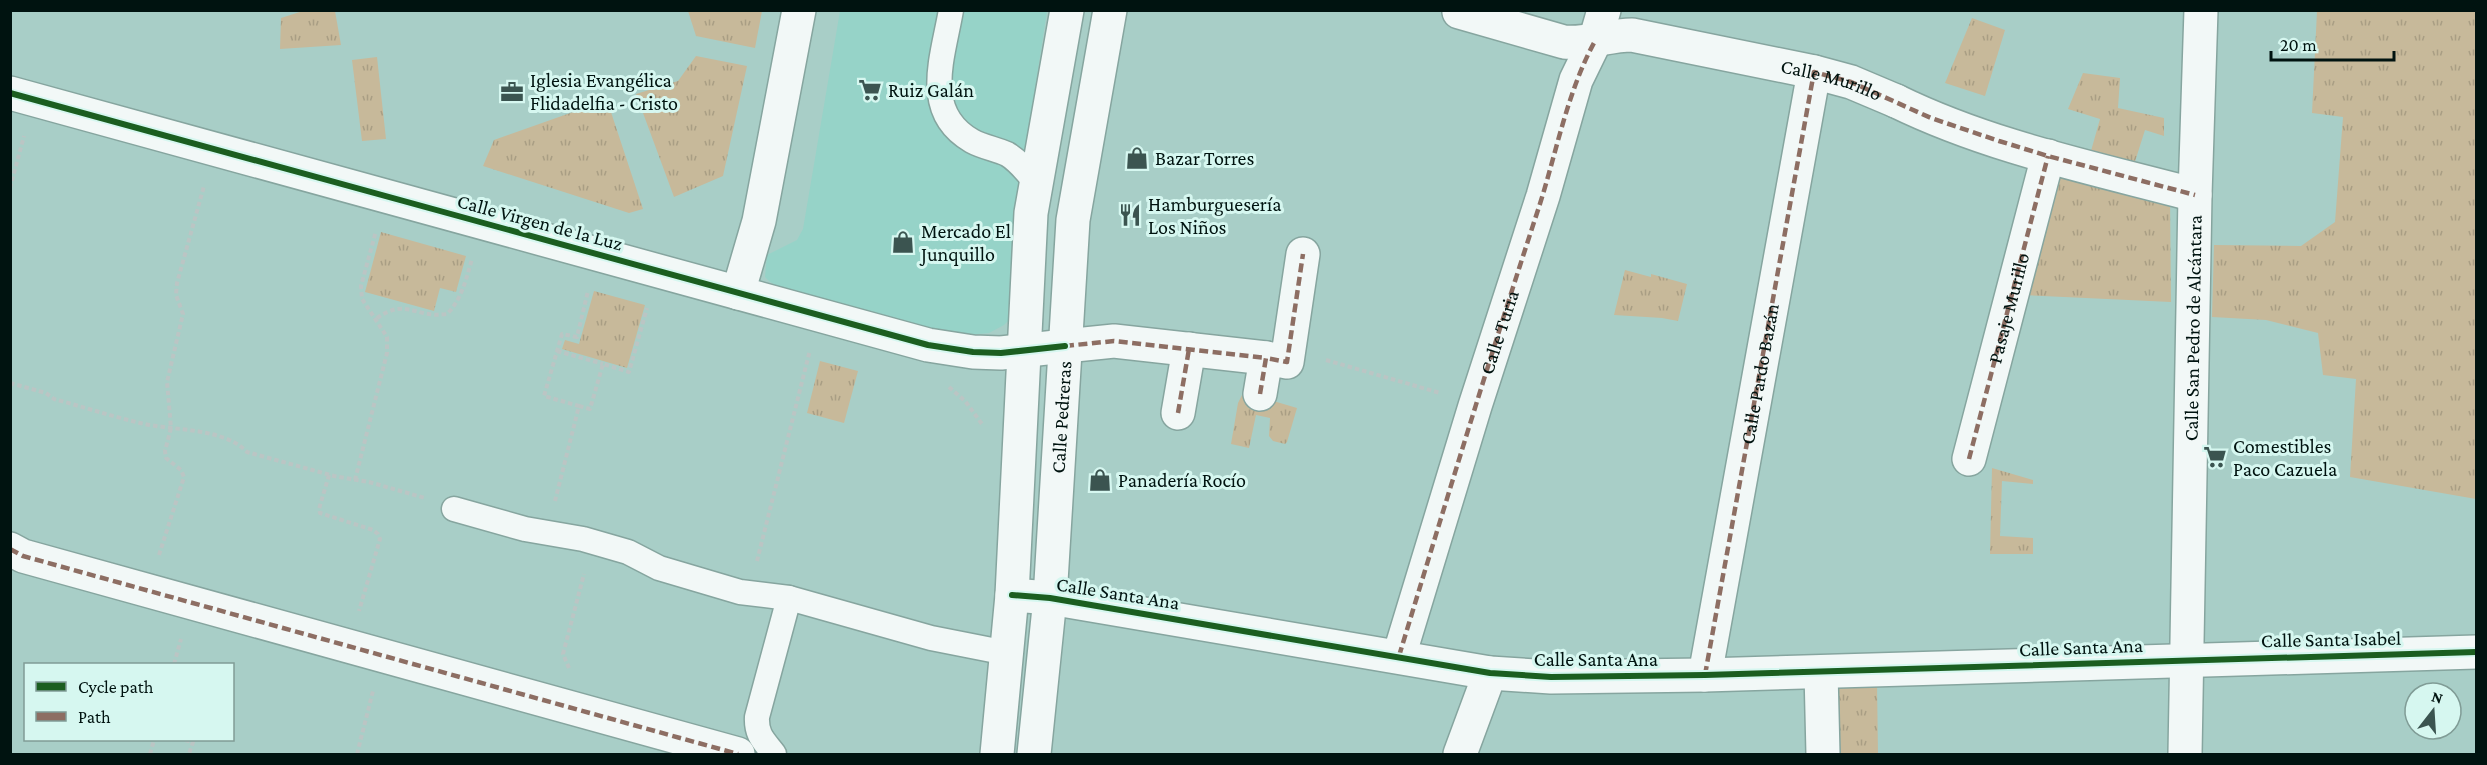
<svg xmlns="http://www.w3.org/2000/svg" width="2487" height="765" font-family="'Crimson Pro',serif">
  <defs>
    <pattern id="grass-tufts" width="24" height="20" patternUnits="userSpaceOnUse" patternTransform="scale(1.5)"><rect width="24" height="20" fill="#c7b99a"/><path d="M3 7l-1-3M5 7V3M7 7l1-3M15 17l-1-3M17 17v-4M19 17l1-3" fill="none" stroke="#a99e84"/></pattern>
  </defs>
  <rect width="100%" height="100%" fill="#a8cec7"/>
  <path fill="#96d3c8" d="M840,11H1047L1020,187L1011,318L1004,325L989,333L956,336L781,288L770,282L765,277L767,255L797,240L803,229Z"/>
  <g fill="url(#grass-tufts)">
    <path d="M306,10L335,11L341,45L280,49L281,18Z"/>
    <path d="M688,11H762L755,48L696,36Z"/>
    <path d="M2317,11H2476V499L2350,477L2356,379L2323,375L2318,333L2266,320L2212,317L2214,245L2301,246L2335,222L2343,117L2312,113Z"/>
    <path d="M1972,18L2005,30L1985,96L1945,83Z"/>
    <path d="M696,56L747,66L723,176L674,197L636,94L678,81Z"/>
    <path d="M377,57L386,139L362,141L352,60Z"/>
    <path d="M2083,73L2120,78L2118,108L2164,118V136L2145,130L2132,171L2089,158L2100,119L2068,109Z"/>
    <path d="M607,100L643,209L629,213L483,166L494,140Z"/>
    <path d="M2054,167L2170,198L2171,302L2022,295Z"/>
    <path d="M381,232L466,256L456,292L440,288L434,311L365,292Z"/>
    <path d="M1625,270L1651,277V274L1687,284L1678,321L1662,318L1614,315Z"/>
    <path d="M594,291L645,305L627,368L562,349L565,340L579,344Z"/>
    <path d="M820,361L858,371L844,423L807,413Z"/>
    <path d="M1242,395L1267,399L1297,408L1287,442L1285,444L1273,441L1269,436L1270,418L1256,415L1249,448L1231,444L1238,403Z"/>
    <path d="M1992,468L2033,480V484L2002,481L2000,536L2033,538V554H1990Z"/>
    <path d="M1877,682L1878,754H1831L1830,684Z"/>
  </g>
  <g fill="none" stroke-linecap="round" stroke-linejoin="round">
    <g stroke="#86a59f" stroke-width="27">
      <g id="service">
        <path d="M951,10C943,57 921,112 972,141C983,147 996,149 1007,154C1019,161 1028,173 1037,184"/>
        <path d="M454,509L525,529L583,539L628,552L659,568L740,592L789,598L931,638L1007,653"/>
        <path d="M774,754C764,741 756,735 757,717L789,598"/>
      </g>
    </g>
    <g stroke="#86a59f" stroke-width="36">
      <g id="pedestrian">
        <path d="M1896,101C1990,147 2094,168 2195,195"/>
        <path d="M1065,346L1114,341L1266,358"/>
        <path d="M1260,394L1266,358L1287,362L1303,254"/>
        <path d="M1178,413L1189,349"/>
        <path id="s1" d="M1969,459L2048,156"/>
      </g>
    </g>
    <g stroke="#86a59f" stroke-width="36">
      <g id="minor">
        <path id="s2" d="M1459,12L1564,42C1588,44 1609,35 1632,35L1814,72L1851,82L1896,101"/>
        <path d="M10,93L928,345L973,352L1001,353L1065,346"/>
        <path d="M738,293L759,221L799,10"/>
        <path d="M10,549L23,556L738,754"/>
        <path id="s3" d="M1399,656L1475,406L1543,196L1576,80L1595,41L1604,10"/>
        <path d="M1821,672L1823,754"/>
        <path id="s4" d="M1705,675L1814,72"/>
        <path d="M1460,754L1490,673"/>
      </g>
    </g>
    <g stroke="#86a59f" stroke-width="36">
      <g id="tertiary">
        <path d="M1012,595L1050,598L1490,673L1551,677L1705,675L2476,652"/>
        <path id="s5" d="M2185,754L2195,195L2201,10"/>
      </g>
    </g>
    <g stroke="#86a59f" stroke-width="36">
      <g id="secondary">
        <path d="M997,754L1012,595L1031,213L1067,10"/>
        <path id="s6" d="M1034,754L1050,598L1073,220L1110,10"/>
      </g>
    </g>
    <g stroke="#bbc5c4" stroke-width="4" stroke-dasharray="4.5 3" stroke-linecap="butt">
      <path d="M10,188L24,136"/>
      <path d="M377,318C407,297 415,319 447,314C462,299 466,279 472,259"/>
      <path d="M557,351L603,364"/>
      <path d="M1326,360L1440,393"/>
      <path d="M10,383L46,393L54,399C83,407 111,416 140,423C172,431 223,427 247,452L334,476L369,482L425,498"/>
      <path d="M949,387L965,401L982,424"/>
      <path d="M579,406L590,409L603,364L629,372L647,308"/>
      <path d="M329,475L319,509L320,513L373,530L378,534L380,539L359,611"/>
      <path d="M355,480L387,353V337L362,299L361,286L376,231"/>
      <path d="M555,501L579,406L544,396L562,334L577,337L588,291"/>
      <path d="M159,555L184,477L181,470L166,458L165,451L171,428L167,382L183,314L176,295L177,283L204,186"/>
      <path d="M757,561L810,350"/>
      <path d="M174,664L181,639"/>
      <path d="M569,668L563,654L584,574"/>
      <path d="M185,740L193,742L189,754"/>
      <path d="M150,754L154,740"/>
      <path d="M357,754L373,691"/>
    </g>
    <use href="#service" stroke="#f2f8f7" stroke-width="24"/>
    <use href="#pedestrian" stroke="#f2f8f7" stroke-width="33"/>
    <use href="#minor" stroke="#f2f8f7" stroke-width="33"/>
    <use href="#tertiary" stroke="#f2f8f7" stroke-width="33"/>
    <use href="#secondary" stroke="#f2f8f7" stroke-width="33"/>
    <g stroke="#8d6e63" stroke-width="4.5" stroke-dasharray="9 4.5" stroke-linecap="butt">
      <path d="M1065,346L1114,341L1266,358"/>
      <path d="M1260,394L1266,358L1287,362L1303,254"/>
      <path d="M1178,413L1189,349"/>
      <path d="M1969,459L2048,156"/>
      <path d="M10,549L23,556L738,754"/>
      <path d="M1399,656C1444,508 1489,360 1537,213C1556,156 1566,94 1595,41"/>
      <path d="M1705,675L1814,72L1851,82L1931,118L1999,141L2048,156L2195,195"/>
    </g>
    <g stroke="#d6f7f0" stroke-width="10">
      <g id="cycleway">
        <path d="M10,93L928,345L973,352L1001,353L1065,346"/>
        <path d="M1012,595L1050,598L1490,673L1551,677L1705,675L2476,652"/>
      </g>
    </g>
    <use href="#cycleway" stroke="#1b5e20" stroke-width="6"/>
  </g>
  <defs>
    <g id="supermarket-bare" transform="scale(1.8)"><path d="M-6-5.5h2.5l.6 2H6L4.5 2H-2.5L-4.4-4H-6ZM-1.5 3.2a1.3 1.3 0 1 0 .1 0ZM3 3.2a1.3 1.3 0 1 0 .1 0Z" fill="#3b5450" stroke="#d6f7f0" stroke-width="2.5" paint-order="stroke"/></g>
    <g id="office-bare" transform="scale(1.8)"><path d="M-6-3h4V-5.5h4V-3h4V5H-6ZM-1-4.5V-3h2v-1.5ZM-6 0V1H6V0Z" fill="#3b5450" stroke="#d6f7f0" stroke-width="2.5" paint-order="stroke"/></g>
    <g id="shop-bare" transform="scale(1.8)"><path d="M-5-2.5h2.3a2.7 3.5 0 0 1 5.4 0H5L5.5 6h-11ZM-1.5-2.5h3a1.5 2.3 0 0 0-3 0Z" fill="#3b5450" stroke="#d6f7f0" stroke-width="2.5" paint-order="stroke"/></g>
    <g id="restaurant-bare" transform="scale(1.8)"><path d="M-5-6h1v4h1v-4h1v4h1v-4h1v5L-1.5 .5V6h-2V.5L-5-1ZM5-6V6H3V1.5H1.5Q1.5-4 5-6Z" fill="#3b5450" stroke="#d6f7f0" stroke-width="2.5" paint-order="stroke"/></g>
  </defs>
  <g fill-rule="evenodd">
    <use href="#supermarket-bare" x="870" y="90"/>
    <use href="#office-bare" x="512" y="92"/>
    <use href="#shop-bare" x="1137" y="158"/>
    <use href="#restaurant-bare" x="1130" y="215"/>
    <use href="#shop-bare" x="903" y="242"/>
    <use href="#supermarket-bare" x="2215" y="457"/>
    <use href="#shop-bare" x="1100" y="480"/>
  </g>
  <g text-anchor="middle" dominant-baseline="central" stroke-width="6" stroke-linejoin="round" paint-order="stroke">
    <g font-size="20" fill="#001310" stroke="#d6f7f0" text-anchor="start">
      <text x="530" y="80">Iglesia Evangélica<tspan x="530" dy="23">Flidadelfia - Cristo</tspan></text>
      <text x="888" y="90">Ruiz Galán</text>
      <text x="1155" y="158">Bazar Torres</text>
      <text x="1148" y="204">Hamburguesería<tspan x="1148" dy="23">Los Niños</tspan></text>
      <text x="921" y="231">Mercado El<tspan x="921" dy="23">Junquillo</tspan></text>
      <text x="2233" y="446">Comestibles<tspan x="2233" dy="23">Paco Cazuela</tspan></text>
      <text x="1118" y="480">Panadería Rocío</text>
    </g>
    <g font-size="20" fill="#001310" stroke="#d6f7f0">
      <text stroke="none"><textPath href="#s2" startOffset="382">Calle Murillo</textPath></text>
      <text transform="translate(540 222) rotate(15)">Calle Virgen de la Luz</text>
      <text stroke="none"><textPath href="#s1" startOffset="156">Pasaje Murillo</textPath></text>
      <text stroke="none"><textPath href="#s5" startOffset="426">Calle San Pedro de Alcántara</textPath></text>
      <text stroke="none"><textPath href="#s3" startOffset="339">Calle Turia</textPath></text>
      <text stroke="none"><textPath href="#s4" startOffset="306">Calle Pardo Bazán</textPath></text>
      <text stroke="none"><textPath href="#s6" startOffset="338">Calle Pedreras</textPath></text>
      <text transform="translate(1118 593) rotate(9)">Calle Santa Ana</text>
      <text transform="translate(2331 639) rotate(-1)">Calle Santa Isabel</text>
      <text transform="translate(2081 647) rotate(-2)">Calle Santa Ana</text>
      <text x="1596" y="659">Calle Santa Ana</text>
    </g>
  </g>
  <rect width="2487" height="765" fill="none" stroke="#001310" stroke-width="24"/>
  <rect x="24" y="663" width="210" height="78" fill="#d6f7f0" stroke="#809c96" stroke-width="1.5"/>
  <rect x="36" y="682" width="30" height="9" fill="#1b5e20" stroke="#809c96" stroke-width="1.5"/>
  <text x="78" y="693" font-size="18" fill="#001310">Cycle path</text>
  <rect x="36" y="712" width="30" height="9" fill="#8d6e63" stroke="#809c96" stroke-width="1.5"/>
  <text x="78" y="723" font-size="18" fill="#001310">Path</text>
  <g transform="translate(2433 711) rotate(17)"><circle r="28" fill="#d6f7f0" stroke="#809c96" stroke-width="1.5"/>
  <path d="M0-4.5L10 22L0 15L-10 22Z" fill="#3b5450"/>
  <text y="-9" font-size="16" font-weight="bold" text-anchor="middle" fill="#001310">N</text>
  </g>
  <path d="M2271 51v9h123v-9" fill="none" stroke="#001310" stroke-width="3"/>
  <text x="2280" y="51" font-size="18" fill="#001310" stroke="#d6f7f0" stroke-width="4.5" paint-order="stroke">20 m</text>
</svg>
